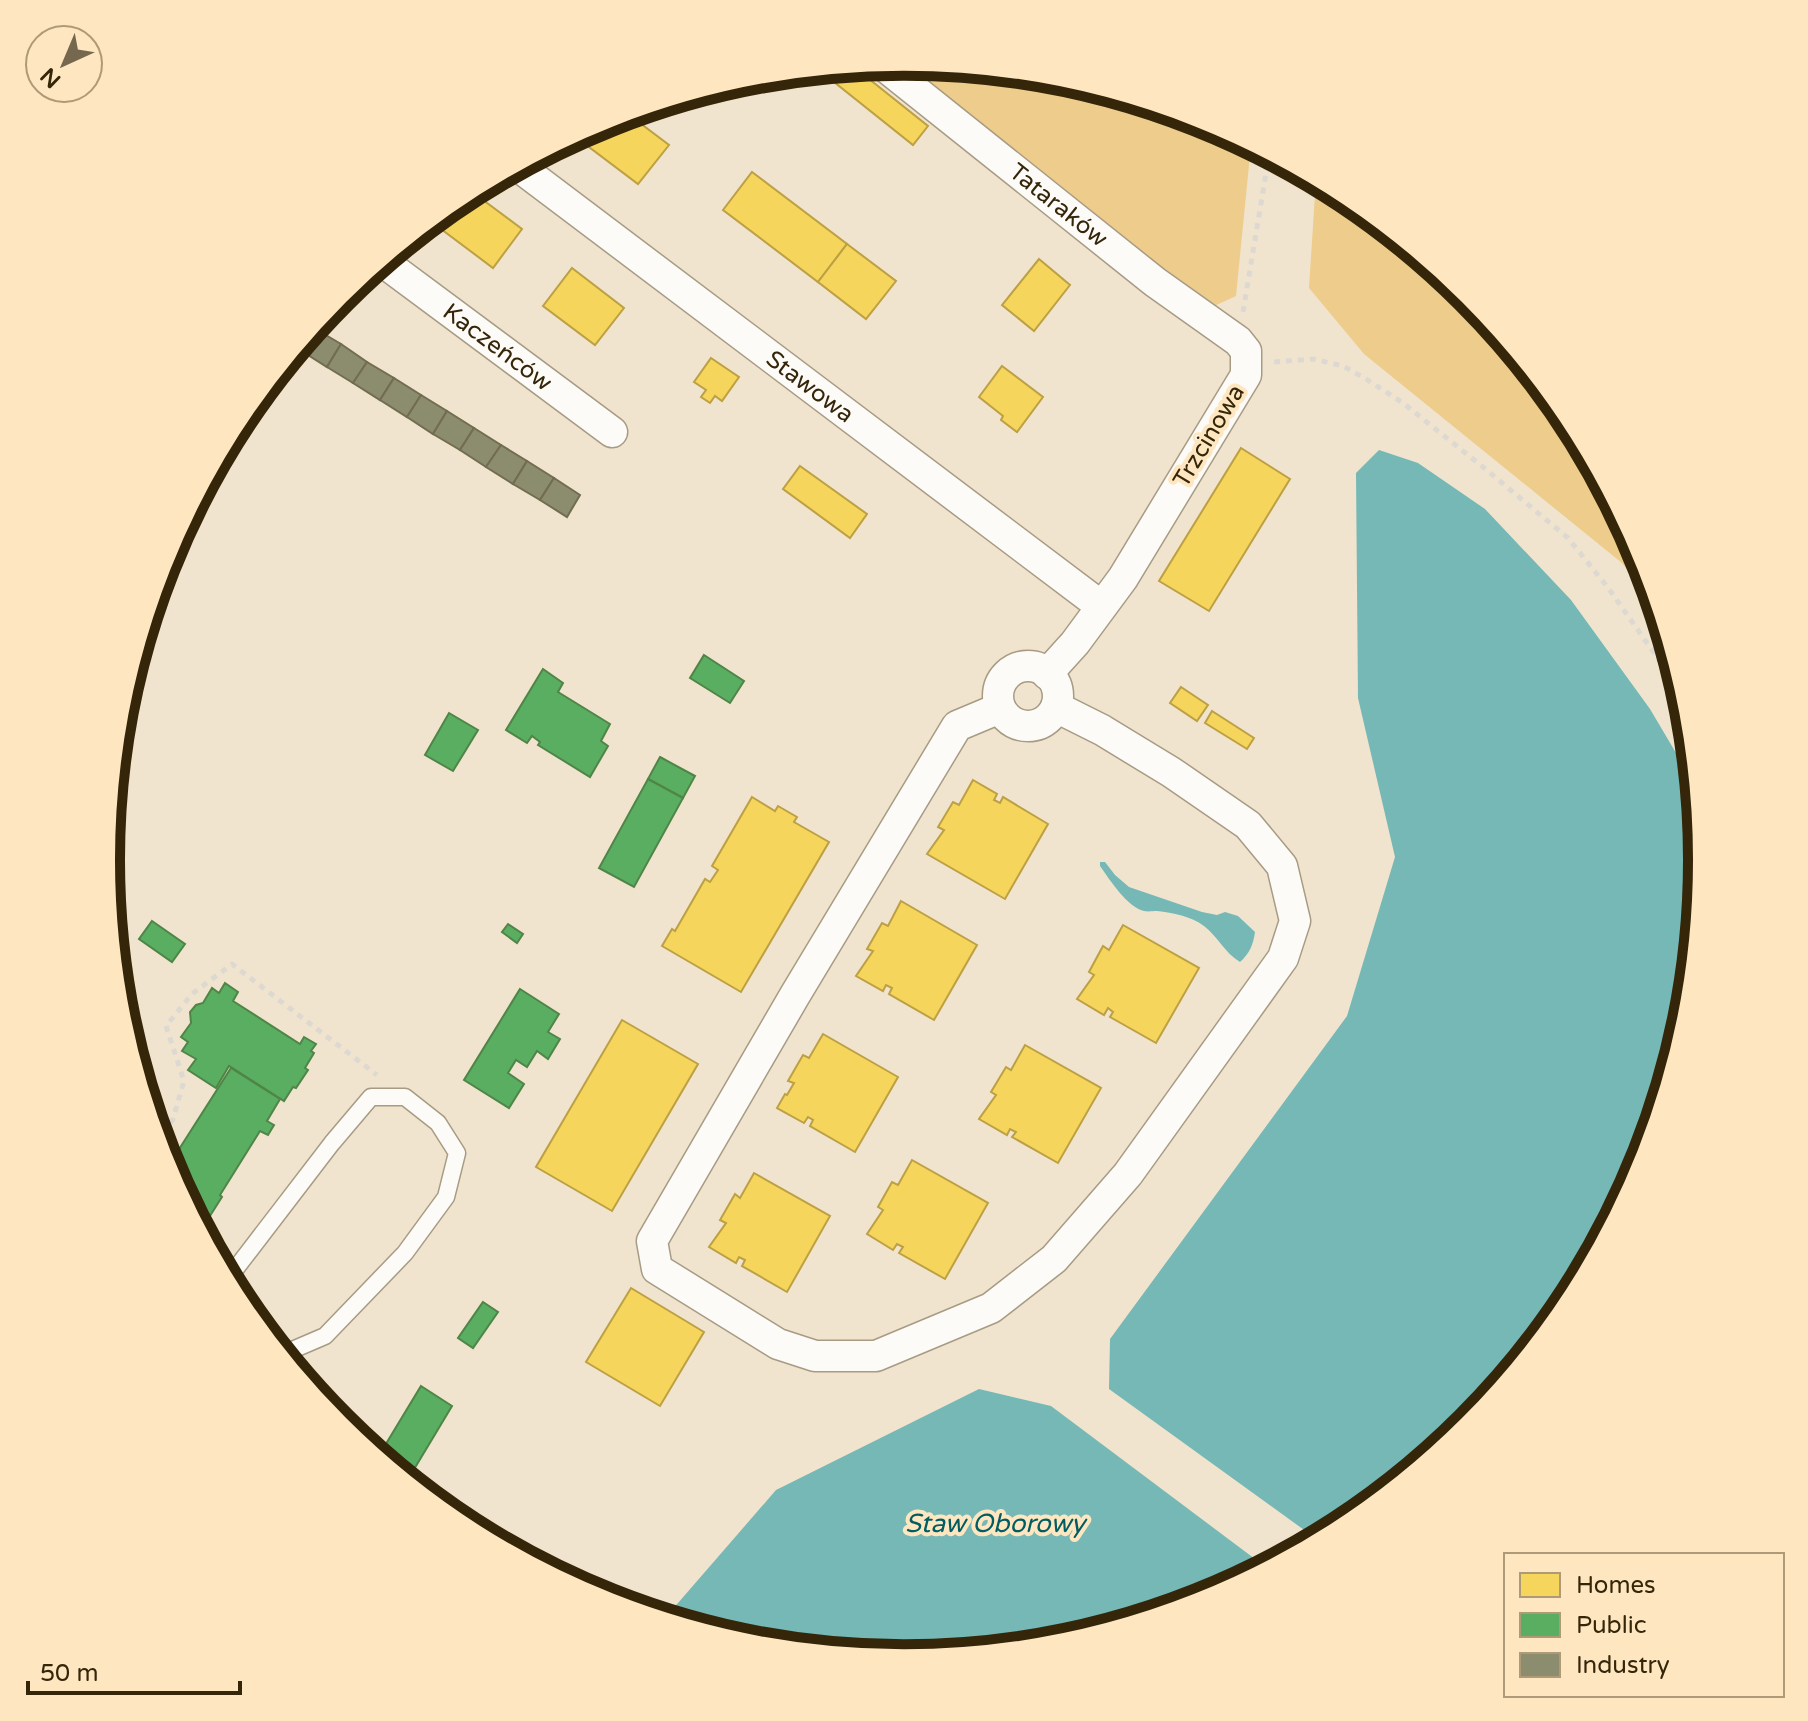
<svg xmlns="http://www.w3.org/2000/svg" width="1808" height="1721" font-family="'Varela Round',sans-serif">
  <rect width="100%" height="100%" fill="#f0e4ce"/>
  <g fill="#eecc8b">
    <path d="M900,62L1060,77L1210,123L1251,145L1236,296L1212,307Z"/>
    <path d="M1316,179L1348,197L1469,296L1568,417L1642,555L1658,608L1622,563L1364,354L1309,288Z"/>
  </g>
  <g fill="#75b8b6">
    <path d="M1379,450L1418,463L1485,509L1571,600L1650,709L1695,785L1702,861L1687,1017L1642,1166L1568,1304L1468,1425L1347,1525L1318,1540L1109,1389L1110,1339L1347,1016L1395,857L1358,698L1356,473Z"/>
    <path d="M1100,862H1105L1115,875L1129,887L1202,912L1217,915L1225,912L1238,916L1255,932C1253,945 1250,953 1240,962C1225,953 1218,937 1204,926C1191,916 1173,913 1157,911C1152,911 1148,912 1144,911C1127,907 1110,880 1100,866Z"/>
    <path d="M979,1389L1051,1406L1267,1568L1209,1598L1059,1644L904,1659L748,1644L665,1618L776,1490Z"/>
  </g>
  <g fill="#f6d55c" stroke="#bca043" stroke-width="2">
    <path d="M854,67L928,126L913,145L819,70Z"/>
    <path d="M628,114L669,145L638,184L581,141L594,125Z"/>
    <path d="M752,172L847,244L818,282L723,210Z"/>
    <path d="M471,191L522,229L493,268L441,229Z"/>
    <path d="M847,244L896,281L866,319L818,282Z"/>
    <path d="M1039,259L1070,285L1034,331L1002,305Z"/>
    <path d="M572,268L624,308L595,345L543,306Z"/>
    <path d="M711,358L739,377L722,401L715,396L710,403L701,397L706,390L694,382Z"/>
    <path d="M1002,366L1043,397L1017,432L1001,420L1003,416L979,397Z"/>
    <path d="M1241,448L1290,479L1209,611L1159,581Z"/>
    <path d="M800,466L867,514L850,538L783,489Z"/>
    <path d="M1181,687L1208,705L1197,721L1170,703Z"/>
    <path d="M1212,711L1254,738L1247,749L1205,723Z"/>
    <path d="M973,780L997,794L994,800L1000,803L1003,797L1048,824L1005,899L927,854L944,830L938,827L953,802L959,805Z"/>
    <path d="M752,797L775,811L778,806L797,817L794,822L829,842L741,992L662,946L672,929L675,931L705,879L710,882L718,870L712,866Z"/>
    <path d="M901,901L977,945L934,1020L889,994L892,988L886,985L883,991L856,976L873,951L867,949L882,923L888,926Z"/>
    <path d="M1123,925L1199,968L1156,1043L1110,1017L1113,1012L1108,1008L1104,1015L1077,999L1094,975L1089,972L1103,946L1109,950Z"/>
    <path d="M622,1020L698,1064L612,1211L536,1167Z"/>
    <path d="M823,1034L898,1077L855,1152L810,1126L813,1120L808,1117L804,1123L777,1108L785,1094L787,1095L794,1083L788,1081L803,1055L809,1058Z"/>
    <path d="M1025,1045L1101,1088L1058,1163L1012,1137L1016,1132L1010,1129L1007,1135L979,1119L996,1095L991,1092L1006,1067L1011,1070Z"/>
    <path d="M912,1160L988,1203L945,1279L899,1253L903,1247L897,1244L893,1250L867,1234L883,1210L878,1207L892,1182L898,1185Z"/>
    <path d="M754,1173L830,1216L787,1292L742,1266L745,1260L739,1257L736,1263L709,1247L726,1223L720,1220L735,1194L740,1198Z"/>
    <path d="M631,1288L704,1332L660,1406L586,1362Z"/>
  </g>
  <g fill="#5aae61" stroke="#4f8547" stroke-width="2">
    <path d="M704,655L744,681L730,703L690,678Z"/>
    <path d="M543,669L563,683L558,692L610,724L601,741L608,746L590,777L538,745L540,742L532,736L527,743L506,730Z"/>
    <path d="M449,713L478,730L453,771L425,755Z"/>
    <path d="M660,757L695,776L683,798L648,779Z"/>
    <path d="M648,779L683,798L634,887L599,868Z"/>
    <path d="M152,921L185,944L172,962L139,939Z"/>
    <path d="M508,924L523,934L517,943L502,932Z"/>
    <path d="M225,983L238,992L233,1001L300,1044L304,1037L316,1044L311,1051L314,1053L305,1068L308,1070L296,1088L293,1087L284,1101L229,1066L216,1088L188,1070L196,1059L182,1051L188,1042L181,1037L191,1023L190,1012L196,1005L203,1003L212,988L219,993Z"/>
    <path d="M520,989L559,1014L548,1032L560,1039L548,1059L537,1051L527,1067L516,1060L508,1073L524,1084L509,1108L464,1080Z"/>
    <path d="M231,1068L280,1099L267,1121L274,1125L268,1135L260,1131L220,1195L222,1197L201,1230L167,1168Z"/>
    <path d="M483,1302L498,1312L473,1348L458,1338Z"/>
    <path d="M421,1386L452,1406L407,1481L378,1457Z"/>
  </g>
  <g fill="#8c8c6e" stroke="#726d50" stroke-width="2">
    <path d="M314,328L341,344L327,367L300,350Z"/>
    <path d="M341,344L367,362L353,383L327,367Z"/>
    <path d="M367,362L394,378L380,400L353,383Z"/>
    <path d="M394,378L421,395L407,417L380,400Z"/>
    <path d="M421,395L447,411L433,434L407,417Z"/>
    <path d="M447,411L474,428L460,450L433,434Z"/>
    <path d="M474,428L501,445L486,467L460,450Z"/>
    <path d="M501,445L527,461L513,484L486,467Z"/>
    <path d="M527,461L554,478L540,500L513,484Z"/>
    <path d="M554,478L580,495L567,517L540,500Z"/>
  </g>
  <g fill="none" stroke-linecap="round" stroke-linejoin="round">
    <g stroke="#a79b84" stroke-width="19">
      <path id="service" d="M227,1280L332,1143L371,1097H405L438,1123L457,1153L446,1197L405,1253L325,1336L283,1354L280,1353"/>
    </g>
    <g stroke="#a79b84" stroke-width="33">
      <g id="minor">
        <path id="s1" d="M882,64L1155,282L1238,341L1246,351V375L1123,578L1075,643L1047,674"/>
        <path id="s2" d="M518,166L1101,606"/>
        <path id="s3" d="M382,261L612,432"/>
        <circle cx="1028" cy="696" r="30"/>
        <path d="M1000,708L957,726L795,995L652,1241L657,1269L778,1344L815,1356H876L991,1308L1054,1259L1128,1174L1283,958L1295,921L1282,866L1248,825L1171,772L1102,730L1056,707"/>
      </g>
    </g>
    <g stroke="#ddd9d1" stroke-width="5" stroke-dasharray="6 6" stroke-linecap="butt">
      <path d="M1243,312L1269,155"/>
      <path d="M1274,362L1313,359L1343,366L1366,379L1403,403L1483,467L1568,538L1609,589L1685,697"/>
      <path d="M159,1144L173,1119L184,1081L166,1026L192,994L232,964L377,1075"/>
    </g>
    <use href="#service" stroke="#fdfbf8" stroke-width="16"/>
    <use href="#minor" stroke="#fdfbf8" stroke-width="30"/>
  </g>
  <g text-anchor="middle" dominant-baseline="central" stroke-width="8" stroke-linejoin="round" paint-order="stroke">
    <g font-size="24" fill="#35260a" stroke="#fee7c0">
      <text stroke="none"><textPath href="#s1" startOffset="226">Tataraków</textPath></text>
      <text stroke="none"><textPath href="#s3" startOffset="144">Kaczeńców</textPath></text>
      <text stroke="none"><textPath href="#s2" startOffset="366">Stawowa</textPath></text>
      <text transform="translate(1209 436) rotate(-59)">Trzcinowa</text>
    </g>
    <g font-size="26" font-style="italic" fill="#015d62" stroke="#fee7c0">
      <text x="995" y="1523">Staw Oborowy</text>
    </g>
  </g>
  <path d="M0 0H1808V1721H0ZM120 860a784 784 0 1 1 1568 0a784 784 0 1 1-1568 0Z" fill="#fee7c0" fill-rule="evenodd"/>
  <path fill="none" stroke="#35260a" stroke-width="10" d="M120 860a784 784 0 1 1 1568 0a784 784 0 1 1-1568 0Z"/>
  <rect x="1504" y="1553" width="280" height="144" fill="#fee7c0" stroke="#ae9a77" stroke-width="2"/>
  <rect x="1520" y="1573" width="40" height="24" fill="#f6d55c" stroke="#ae9a77" stroke-width="2"/>
  <text x="1576" y="1593" font-size="24" fill="#35260a">Homes</text>
  <rect x="1520" y="1613" width="40" height="24" fill="#5aae61" stroke="#ae9a77" stroke-width="2"/>
  <text x="1576" y="1633" font-size="24" fill="#35260a">Public</text>
  <rect x="1520" y="1653" width="40" height="24" fill="#8c8c6e" stroke="#ae9a77" stroke-width="2"/>
  <text x="1576" y="1673" font-size="24" fill="#35260a">Industry</text>
  <g transform="translate(64 64) rotate(224)"><circle r="38" fill="#fee7c0" stroke="#ae9a77" stroke-width="2"/>
  <path d="M0-6L14 30L0 20L-14 30Z" fill="#76684f"/>
  <text y="-12" font-size="22" font-weight="bold" text-anchor="middle" fill="#35260a">N</text>
  </g>
  <path d="M28 1681v12h212v-12" fill="none" stroke="#35260a" stroke-width="4"/>
  <text x="40" y="1681" font-size="24" fill="#35260a" stroke="#fee7c0" stroke-width="6" paint-order="stroke">50 m</text>
</svg>
